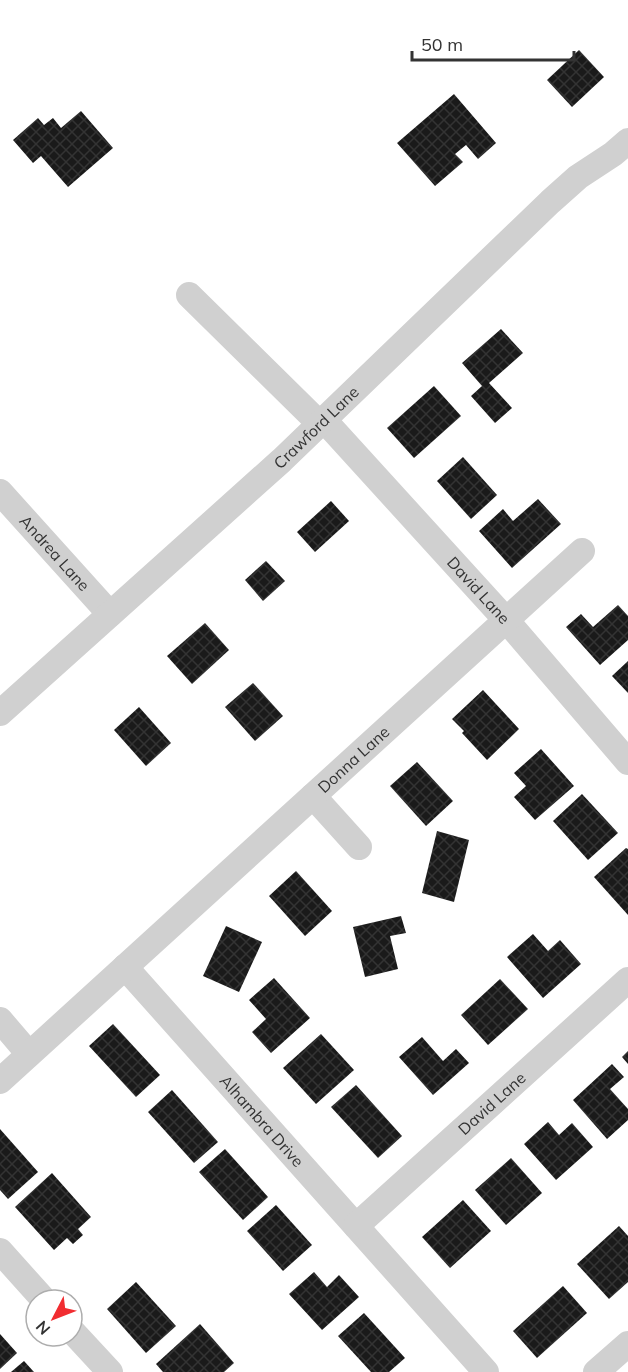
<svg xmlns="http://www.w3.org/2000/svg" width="628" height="1372" font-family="Mulish,sans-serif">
  <defs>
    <pattern id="building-cross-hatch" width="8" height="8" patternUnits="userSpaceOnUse" patternTransform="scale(1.5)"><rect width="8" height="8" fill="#1a1a1a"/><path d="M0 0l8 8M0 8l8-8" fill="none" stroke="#333"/></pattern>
  </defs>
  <rect width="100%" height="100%" fill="#fff"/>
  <g fill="url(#building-cross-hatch)">
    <path d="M579,50L604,77L572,107L547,80Z"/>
    <path d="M454,94L496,143L478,159L466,145L455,154L463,162L435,186L397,143Z"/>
    <path d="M81,111L113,148L68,187L41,156L33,163L13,140L38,118L44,125L53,118L61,128Z"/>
    <path d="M501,329L523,353L489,383L512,408L495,423L471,396L482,386L462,363Z"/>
    <path d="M434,386L461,416L414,458L387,428Z"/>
    <path d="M463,457L497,495L471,519L437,481Z"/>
    <path d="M538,499L561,524L512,568L479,531L503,509L513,521Z"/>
    <path d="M331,501L349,521L315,552L297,532Z"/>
    <path d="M266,561L285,581L263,601L245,580Z"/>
    <path d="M618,605L628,616V640L600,665L566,627L581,614L593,627Z"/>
    <path d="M205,623L229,650L192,684L167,656Z"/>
    <path d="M628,661V693L612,676Z"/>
    <path d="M253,683L283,716L255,741L225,707Z"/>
    <path d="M483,690L519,729L487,760L462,733L464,731L452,719Z"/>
    <path d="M139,707L171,743L146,766L114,730Z"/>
    <path d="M541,749L574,786L535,820L514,797L526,786L514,773Z"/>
    <path d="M417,762L453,801L426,826L390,786Z"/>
    <path d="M582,794L618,833L588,860L553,821Z"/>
    <path d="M437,831L469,840L454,902L422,893Z"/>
    <path d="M626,848L628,849V915L594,877Z"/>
    <path d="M296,871L332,911L305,936L269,896Z"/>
    <path d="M401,916L406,933L390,936L398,969L365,977L353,927Z"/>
    <path d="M226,926L262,942L239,992L203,976Z"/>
    <path d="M533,934L548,951L560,940L581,964L543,998L507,957Z"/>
    <path d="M274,978L310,1018L271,1053L252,1032L266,1019L249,1000Z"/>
    <path d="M500,979L528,1009L488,1045L461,1015Z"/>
    <path d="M113,1024L160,1075L136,1097L89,1046Z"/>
    <path d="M321,1034L354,1070L316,1104L283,1068Z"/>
    <path d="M422,1037L443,1061L456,1049L469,1063L433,1095L399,1057Z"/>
    <path d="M628,1051V1064L622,1057Z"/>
    <path d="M612,1064L624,1077L610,1089L628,1109V1120L607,1139L573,1100Z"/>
    <path d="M356,1085L402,1136L378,1158L331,1107Z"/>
    <path d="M172,1090L218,1142L194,1163L148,1112Z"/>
    <path d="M548,1122L559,1135L572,1123L593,1147L556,1180L524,1144Z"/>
    <path d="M0,1129L38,1172L8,1199L0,1190Z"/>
    <path d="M225,1149L268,1197L243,1220L199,1172Z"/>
    <path d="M511,1158L542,1193L506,1225L475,1190Z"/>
    <path d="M52,1173L91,1217L78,1229L83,1235L73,1244L67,1238L54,1250L15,1207Z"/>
    <path d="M463,1200L491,1231L450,1268L422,1237Z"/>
    <path d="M276,1205L312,1245L283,1271L247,1231Z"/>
    <path d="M619,1226L628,1236V1282L609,1299L577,1264Z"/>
    <path d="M314,1272L327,1287L339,1275L359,1297L322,1330L289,1294Z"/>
    <path d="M136,1282L176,1326L146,1353L107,1309Z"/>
    <path d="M563,1286L587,1313L537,1358L513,1331Z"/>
    <path d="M364,1313L405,1358L389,1372H371L338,1336Z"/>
    <path d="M200,1324L234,1363L224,1372H163L156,1364Z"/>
    <path d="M0,1334L17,1353L0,1369Z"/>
    <path d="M24,1361L34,1372H11Z"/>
  </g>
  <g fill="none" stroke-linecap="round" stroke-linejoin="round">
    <g stroke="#d0d0d0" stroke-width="26">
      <path d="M189,295L320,424"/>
      <path id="s1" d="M324,420L506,620L628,762"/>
      <path id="s2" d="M0,492L110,614"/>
      <path id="s3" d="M0,713L282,460L550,202L578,177L613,154L628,141"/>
      <path d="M313,796L359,847"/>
      <path id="s4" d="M125,967L486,1372"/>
      <path d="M0,1020L29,1054"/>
      <path id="s5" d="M0,1081L582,551"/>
      <path id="s6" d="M356,1226L628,980"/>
      <path d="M0,1251L44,1300"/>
      <path d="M72,1331L110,1372"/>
      <path d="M596,1372L628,1344"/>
    </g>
  </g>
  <g text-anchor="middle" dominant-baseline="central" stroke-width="6" stroke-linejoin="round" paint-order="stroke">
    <g font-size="16" fill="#333" stroke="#fff">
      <text stroke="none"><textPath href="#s3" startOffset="426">Crawford Lane</textPath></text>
      <text stroke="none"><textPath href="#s2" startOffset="82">Andrea Lane</textPath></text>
      <text stroke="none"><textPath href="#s1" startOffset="230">David Lane</textPath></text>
      <text stroke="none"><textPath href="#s5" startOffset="478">Donna Lane</textPath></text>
      <text stroke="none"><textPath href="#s6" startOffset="183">David Lane</textPath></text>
      <text stroke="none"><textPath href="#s4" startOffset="206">Alhambra Drive</textPath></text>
    </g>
  </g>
  <g transform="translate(54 1318) rotate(228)"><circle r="28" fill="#ffffff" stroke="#adadad" stroke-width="1.5"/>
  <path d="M0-4.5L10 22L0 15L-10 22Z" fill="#f12d31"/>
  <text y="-9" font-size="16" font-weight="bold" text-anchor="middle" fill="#333333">N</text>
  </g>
  <path d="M412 51v9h162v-9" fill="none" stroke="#333333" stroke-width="3"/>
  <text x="421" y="51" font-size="18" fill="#333333" stroke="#ffffff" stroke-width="4.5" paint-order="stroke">50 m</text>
</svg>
